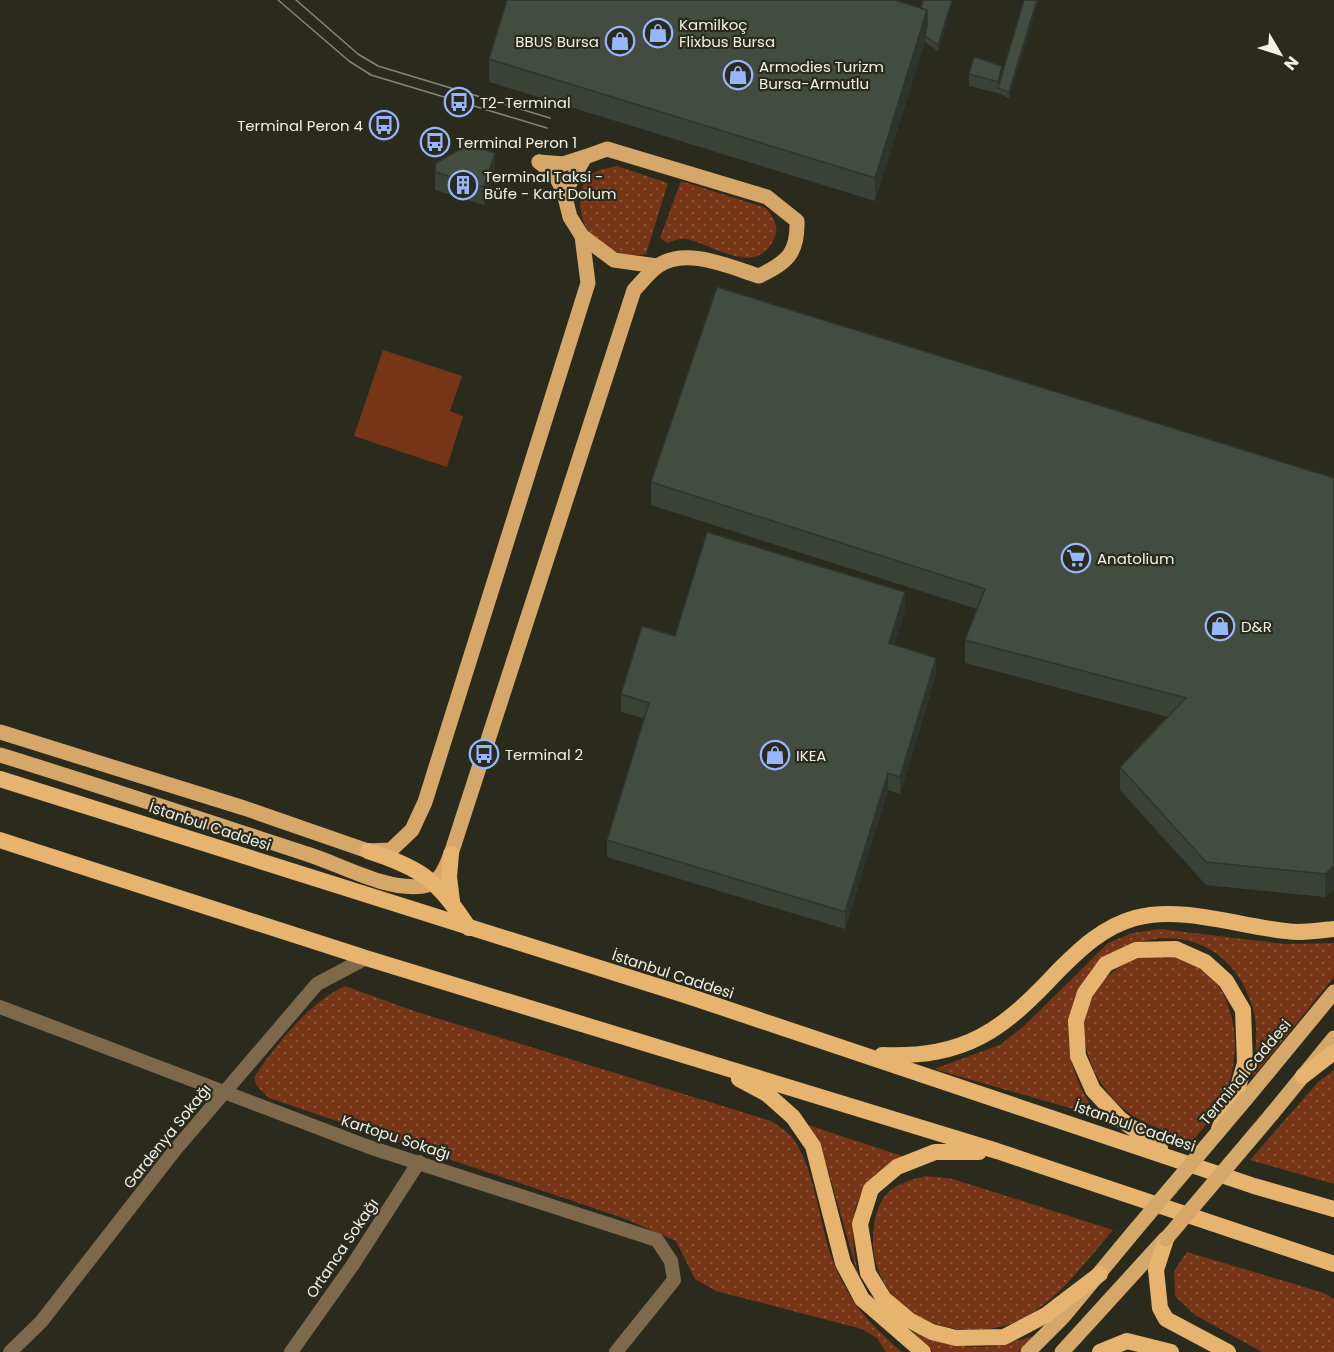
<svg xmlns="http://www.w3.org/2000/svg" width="1334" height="1352" font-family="Poppins,sans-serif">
  <defs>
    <pattern id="grass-dots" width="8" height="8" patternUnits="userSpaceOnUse" patternTransform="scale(1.5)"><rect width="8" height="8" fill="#763517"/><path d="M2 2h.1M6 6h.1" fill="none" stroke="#8a5339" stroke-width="1.8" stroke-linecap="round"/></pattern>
  </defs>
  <rect width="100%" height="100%" fill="#2b2b1d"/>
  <g fill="url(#grass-dots)">
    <path d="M617,166L668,183L646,254C628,257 607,252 594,239C579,224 572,185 595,172C601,169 610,168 617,166Z"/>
    <path d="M681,181L766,208C775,219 780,228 773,241C754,277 713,244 686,239C680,238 673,241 667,243L660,238Z"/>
    <path d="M1161,929L1285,944L1334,943V977L1253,1077C1255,1056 1259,1030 1253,1009C1219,887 1052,937 1070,1052C1074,1076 1084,1100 1101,1117L934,1069L1000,1045L1024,1026L1108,943L1132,933Z"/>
    <path d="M1176,954C1186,959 1200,964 1208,972C1241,1006 1243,1069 1217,1109C1210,1121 1200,1131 1192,1142C1167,1131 1135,1122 1116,1102C1071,1054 1071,987 1135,959C1147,954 1164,955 1176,954Z"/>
    <path d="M345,986L417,1012L771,1121C777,1125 785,1130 790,1135C815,1163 819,1226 833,1261C850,1304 868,1322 902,1352H886L877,1338L862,1329L716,1291L695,1279L676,1241L626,1219L269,1098L257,1086L254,1077C277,1044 308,1003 345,986Z"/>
    <path d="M1334,1070V1184L1250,1160L1318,1082Z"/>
    <path d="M805,1124L905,1157C895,1163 881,1169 873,1177C846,1205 852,1240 858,1275L823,1153Z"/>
    <path d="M927,1176L953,1179L1113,1230C1087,1260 1063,1294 1029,1315C968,1351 876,1320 873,1243C873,1226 875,1208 886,1195C896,1183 913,1179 927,1176Z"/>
    <path d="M1187,1252L1324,1293L1334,1299V1352H1262L1195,1315L1175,1296L1174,1271Z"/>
    <path d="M913,1332C964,1351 983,1352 1036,1335L1018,1352H933Z"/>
  </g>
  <path fill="#763517" d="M383,350L462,376L450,411L463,416L447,467L354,436Z"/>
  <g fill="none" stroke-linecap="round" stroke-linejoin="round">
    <g stroke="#7f694c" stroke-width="14">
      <path d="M0,1007L369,1147L657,1240L671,1261L674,1280L616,1352"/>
      <path d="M10,1352L41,1322L175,1150L317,984L366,958"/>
      <path d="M291,1352L352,1266L419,1162"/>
    </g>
    <g stroke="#d5a869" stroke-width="15">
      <path d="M539,162L563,164L585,157"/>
      <path d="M539,162L555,174L564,193"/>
      <path d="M582,236L614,260L657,266"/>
      <path d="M0,732L244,808L368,851L391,850L412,830L425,802L588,283L582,236L570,217L564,193L585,157L607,149L767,197L797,221C798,254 787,262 759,276C730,267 685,246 658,266C649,272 642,282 634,290L451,854C445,868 441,883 423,886C386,891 344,866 310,855C206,821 104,787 0,755"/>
      <path d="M1245,1100L1334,992"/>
      <path d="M1271,1115L1334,1038"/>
      <path d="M1028,1352L1063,1317L1136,1229"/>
      <path d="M1062,1352L1165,1239"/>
    </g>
    <g stroke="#e6b46e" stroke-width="16">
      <path d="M0,779L685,995L1254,1186L1334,1209"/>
      <path d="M0,840L366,958L997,1151L1334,1264"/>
      <path d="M368,851C422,868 438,881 469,928"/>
      <path d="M451,854L449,877L452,901"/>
      <path d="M882,1055C966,1058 1002,1031 1058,971C1081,948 1103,927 1135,918C1185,904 1248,930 1298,932C1310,932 1322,930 1334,929"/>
      <path d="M1303,1076L1334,1052"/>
      <path d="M739,1079L767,1094L793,1117L813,1146L843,1263L862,1299L923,1352"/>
      <path d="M1160,1148L1120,1119L1093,1090L1078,1056L1076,1021L1085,993L1106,964L1136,950L1176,949L1205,962L1226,981L1243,1010L1245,1063L1238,1087L1219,1129"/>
      <path d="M979,1152H935L897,1167L871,1189L860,1224L868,1273L884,1299L909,1320L932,1332L956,1338L1004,1337L1046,1315L1100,1274"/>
      <path d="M1166,1239L1156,1270L1160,1308L1166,1319L1228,1352"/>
      <path d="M1100,1352L1127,1341L1171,1352"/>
    </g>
    <g stroke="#848479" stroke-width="1.5">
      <path d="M278,0L349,61L371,75L547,128"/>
      <path d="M296,0L358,54L378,66L550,118"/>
    </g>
    <g stroke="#d5a869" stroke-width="15">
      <path d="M1136,1229L1245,1100"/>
      <path d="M1166,1239L1271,1115"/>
    </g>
  </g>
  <g fill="#3a4137">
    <path d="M923,0H953L938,51L925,42L875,201L489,82V59L921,8Z"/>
    <path d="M1024,0L1009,98L998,93L969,86V74L1002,72Z"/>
    <path d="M495,171L484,205L435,190V172Z"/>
    <path d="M1334,478V889L1325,897L1206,885L1120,790V767L1168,717L965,663V640L977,609L651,505V482Z"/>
    <path d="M905,610L894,645L936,675L900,794L888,790L845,929L607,857V840L644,718L621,712V694L675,636Z"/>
  </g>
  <g fill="#2f352d">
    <path d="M952,0H953L938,51V45Z"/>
    <path d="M1037,0H1039L1009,98V92Z"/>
    <path d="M927,10V33L925,36V42L875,201V178Z"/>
    <path d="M1002,66V78L998,88V93V82Z"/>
    <path d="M495,153V171L484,205V187Z"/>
    <path d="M905,592V610L889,661V643Z"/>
    <path d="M936,658V675L900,794V777Z"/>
    <path d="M888,773V790L845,929V912Z"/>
    <path d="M1334,866V889L1325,897V874Z"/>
  </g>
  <g fill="#434c40" stroke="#2f352d" stroke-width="1.5">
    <path d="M507,0H895L927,10L875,178L489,59Z"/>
    <path d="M923,0H952L938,45L925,36L927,27V10L921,8Z"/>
    <path d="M1024,0H1037L1009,92L998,88Z"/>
    <path d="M974,57L1002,66L998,82L969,74Z"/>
    <path d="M469,144L495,153L484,187L435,172L436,163Z"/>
    <path d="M717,287L1334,478V866L1325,874L1206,862L1120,767L1186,698L965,640L985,589L651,482Z"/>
    <path d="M707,532L905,592L889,643L936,658L900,777L888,773L845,912L607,840L649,703L621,694L642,626L675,636Z"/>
  </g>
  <defs>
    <g id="shop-ring" transform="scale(1.5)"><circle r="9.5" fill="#2b2b1d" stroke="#96b6fd" stroke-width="1.5"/><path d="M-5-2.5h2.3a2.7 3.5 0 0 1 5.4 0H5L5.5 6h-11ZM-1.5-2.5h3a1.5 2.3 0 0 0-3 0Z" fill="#96b6fd"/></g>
    <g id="bus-ring" transform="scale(1.5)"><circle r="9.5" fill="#2b2b1d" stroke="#96b6fd" stroke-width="1.5"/><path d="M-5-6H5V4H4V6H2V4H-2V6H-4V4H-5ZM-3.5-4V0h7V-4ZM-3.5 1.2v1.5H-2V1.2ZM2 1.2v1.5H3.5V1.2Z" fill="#96b6fd"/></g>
    <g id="building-ring" transform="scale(1.5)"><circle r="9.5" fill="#2b2b1d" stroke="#96b6fd" stroke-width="1.5"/><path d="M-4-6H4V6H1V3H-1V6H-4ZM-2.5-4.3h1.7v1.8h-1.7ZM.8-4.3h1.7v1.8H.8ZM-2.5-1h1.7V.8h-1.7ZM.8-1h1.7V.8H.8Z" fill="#96b6fd"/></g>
    <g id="supermarket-ring" transform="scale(1.5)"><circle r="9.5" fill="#2b2b1d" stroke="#96b6fd" stroke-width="1.5"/><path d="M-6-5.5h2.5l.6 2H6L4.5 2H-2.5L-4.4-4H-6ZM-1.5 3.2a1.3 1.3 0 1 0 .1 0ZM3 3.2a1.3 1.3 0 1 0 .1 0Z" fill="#96b6fd"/></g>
  </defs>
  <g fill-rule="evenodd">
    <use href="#shop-ring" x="658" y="33"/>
    <use href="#shop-ring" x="620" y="41"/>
    <use href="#shop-ring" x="738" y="75"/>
    <use href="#bus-ring" x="459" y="102"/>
    <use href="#bus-ring" x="384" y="125"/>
    <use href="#bus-ring" x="435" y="142"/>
    <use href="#building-ring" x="463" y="185"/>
    <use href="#supermarket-ring" x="1076" y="558"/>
    <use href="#shop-ring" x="1220" y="626"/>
    <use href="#bus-ring" x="484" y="754"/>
    <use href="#shop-ring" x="775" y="755"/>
  </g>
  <g text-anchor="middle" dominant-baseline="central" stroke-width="4.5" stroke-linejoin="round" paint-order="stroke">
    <g font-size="15" fill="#f0f0e7" stroke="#2b2b1d" text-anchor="start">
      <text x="679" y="24">Kamilkoç<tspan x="679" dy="17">Flixbus Bursa</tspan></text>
      <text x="599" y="41" text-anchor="end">BBUS Bursa</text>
      <text x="759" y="66">Armodies Turizm<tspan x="759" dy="17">Bursa-Armutlu</tspan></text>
      <text x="480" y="102">T2-Terminal</text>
      <text x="363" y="125" text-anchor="end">Terminal Peron 4</text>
      <text x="456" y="142">Terminal Peron 1</text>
      <text x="484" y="176">Terminal Taksi -<tspan x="484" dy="17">Büfe - Kart Dolum</tspan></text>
      <text x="1097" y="558">Anatolium</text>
      <text x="1241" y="626">D&amp;R</text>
      <text x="505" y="754">Terminal 2</text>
      <text x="796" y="755">IKEA</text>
    </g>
    <g font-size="15" fill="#f0f0e7" stroke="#2b2b1d">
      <text transform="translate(210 826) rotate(18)">İstanbul Caddesi</text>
      <text transform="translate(673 974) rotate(18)">İstanbul Caddesi</text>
      <text transform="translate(1245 1072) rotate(-50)">Terminal Caddesi</text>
      <text transform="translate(1135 1126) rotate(19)">İstanbul Caddesi</text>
      <text transform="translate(167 1136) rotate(-51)">Gardenya Sokağı</text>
      <text transform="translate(396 1137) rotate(18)">Kartopu Sokağı</text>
      <text transform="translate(342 1248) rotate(-56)">Ortanca Sokağı</text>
    </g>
  </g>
  <g transform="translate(1280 54) rotate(129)" stroke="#2b2b1d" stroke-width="4.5" paint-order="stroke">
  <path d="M0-4.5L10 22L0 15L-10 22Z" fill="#f0f0e7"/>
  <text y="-9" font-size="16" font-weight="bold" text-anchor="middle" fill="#f0f0e7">N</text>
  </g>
</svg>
